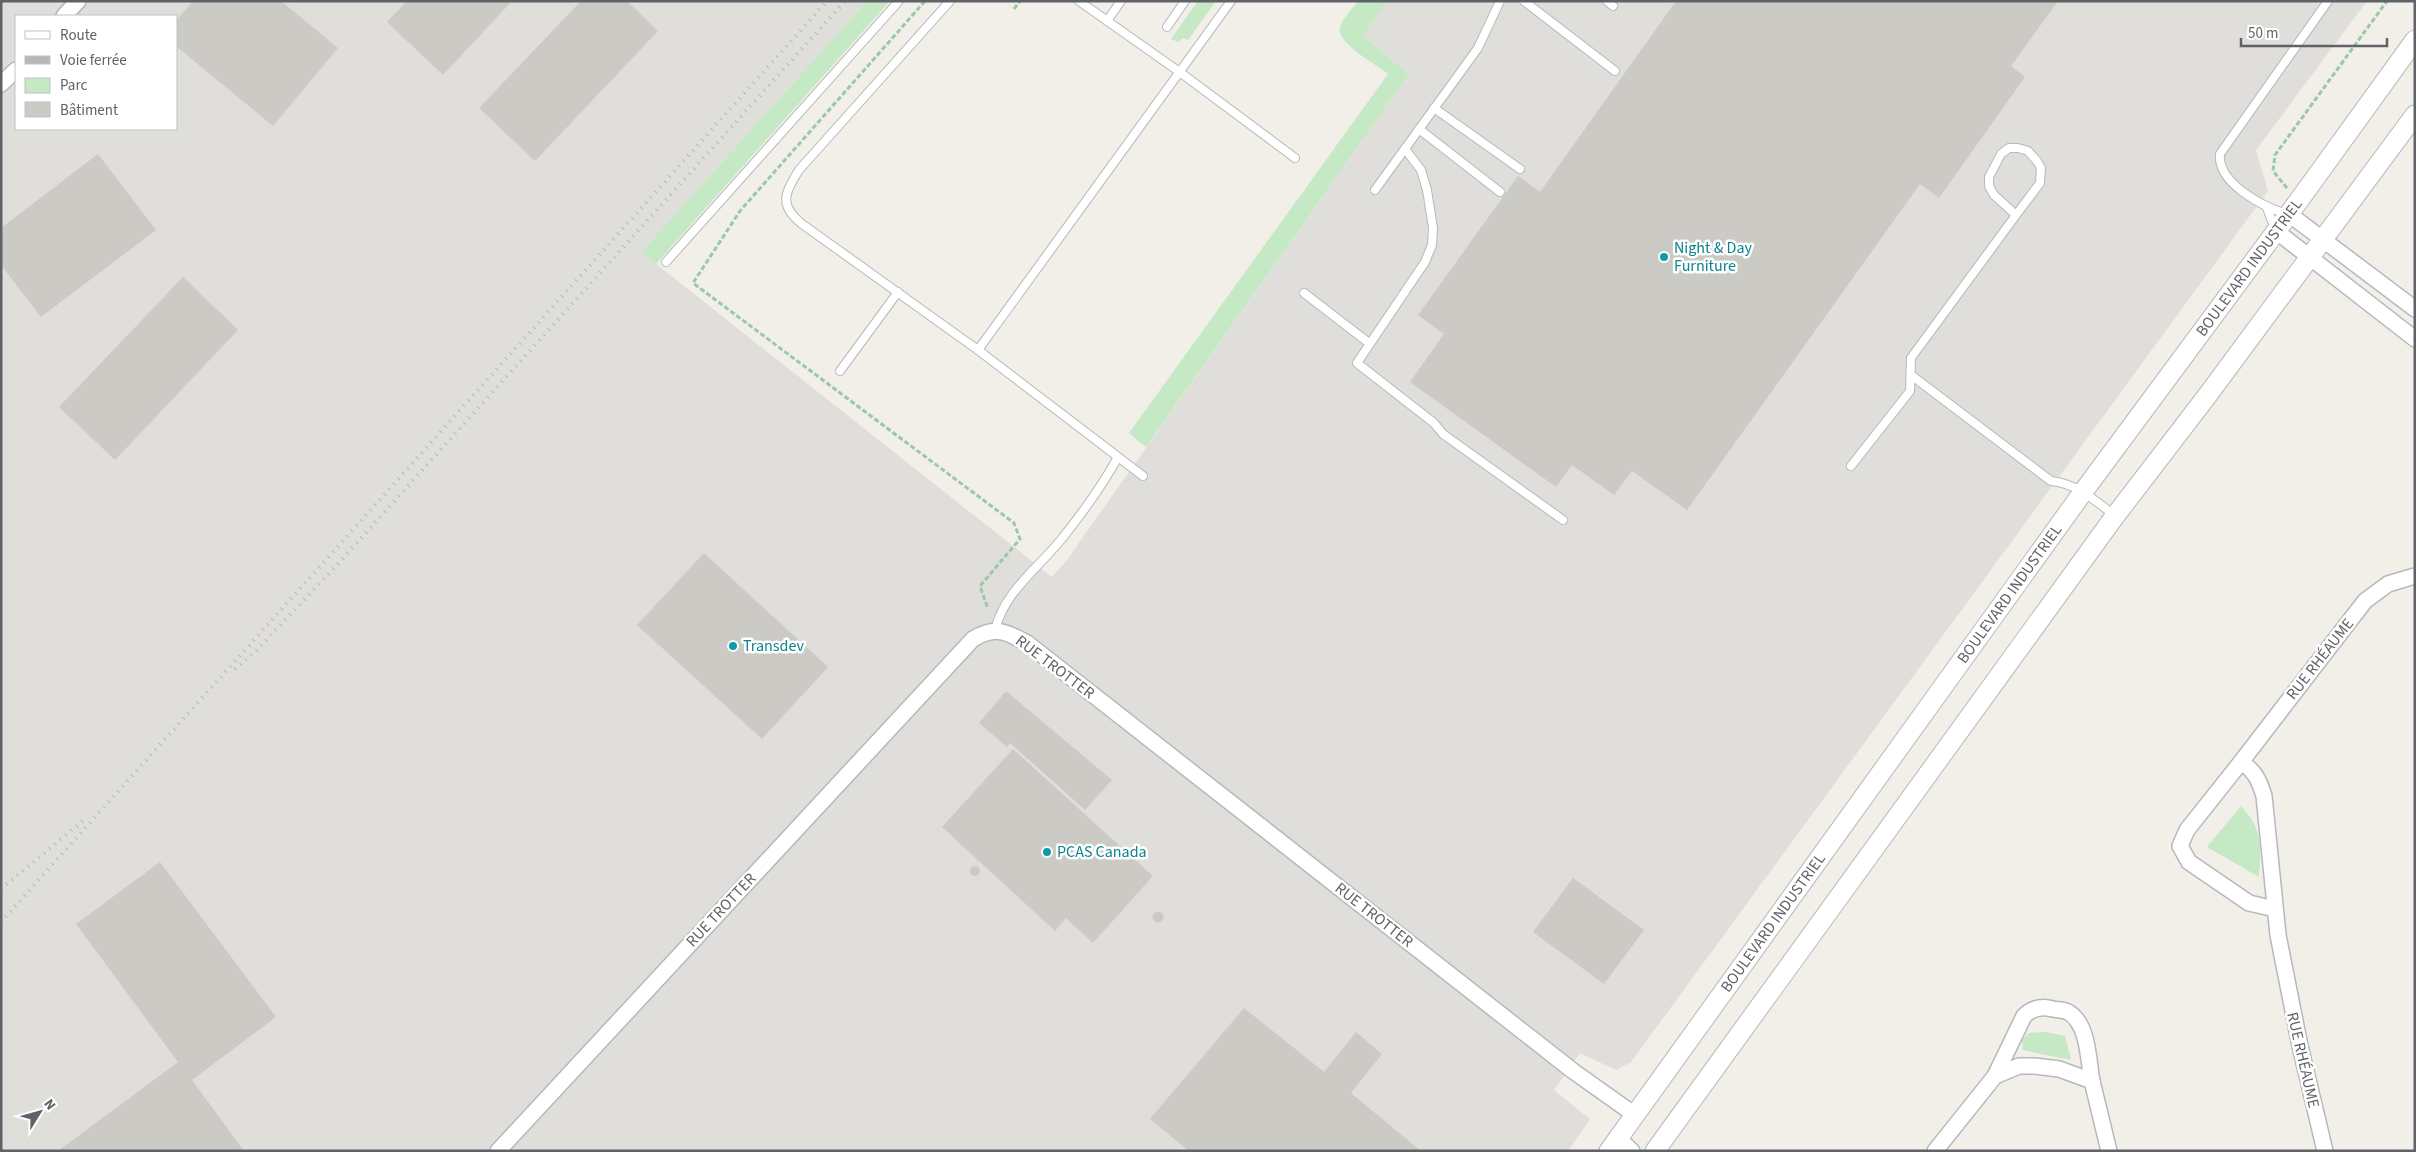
<svg xmlns="http://www.w3.org/2000/svg" width="2416" height="1152" font-family="'Source Sans 3',sans-serif">
  <rect width="100%" height="100%" fill="#f1efe8"/>
  <path fill="#e0deda" fill-rule="evenodd" d="M1,1H867L641,252L1052,577L1067,560L1409,74L1363,36L1387,1H2367L2256,150L2268,191L1631,1062L1616,1070L1580,1053L1554,1090L1590,1119L1568,1151H1ZM16,16H176V129H16Z"/>
  <g fill="#c5e8c5">
    <path d="M867,1H890L656,264L641,252Z"/>
    <path d="M1198,1H1216L1188,40L1183,38L1178,42L1171,39Z"/>
    <path d="M1358,1H1387L1363,36L1409,74L1146,447L1129,433L1388,74C1377,64 1336,44 1340,27C1343,18 1352,9 1358,1Z"/>
    <path d="M2241,806C2263,830 2261,846 2259,877L2207,847Z"/>
    <path d="M2046,1032L2065,1036L2071,1060L2023,1050L2022,1040L2029,1033Z"/>
  </g>
  <g fill="#cccac5">
    <path d="M193,1H281L338,48L273,126L176,46V21Z"/>
    <path d="M407,1H512L443,75L387,22Z"/>
    <path d="M581,1H627L658,31L535,161L479,108Z"/>
    <path d="M1676,1H2058L2011,66L2025,77L1939,198L1920,184L1687,510L1632,471L1614,495L1572,465L1556,487L1410,382L1444,334L1418,315L1518,176L1540,192Z"/>
    <path d="M98,154L156,230L41,317L1,265V228Z"/>
    <path d="M183,277L238,330L115,460L59,407Z"/>
    <path d="M704,553L828,667L762,739L637,625Z"/>
    <path d="M1006,691L1112,780L1085,810L1010,743L1007,747L979,723Z"/>
    <path d="M1013,749L1153,876L1093,943L1066,918L1055,931L942,827Z"/>
    <path d="M160,862L276,1017L192,1080L244,1151H58L178,1062L76,924Z"/>
    <circle cx="975" cy="871" r="5"/>
    <path d="M1573,878L1644,930L1604,984L1533,932Z"/>
    <circle cx="1158" cy="917" r="5.5"/>
    <path d="M1244,1008L1324,1072L1356,1032L1382,1054L1351,1093L1421,1151H1189L1150,1119Z"/>
  </g>
  <g fill="none" stroke-linecap="round" stroke-linejoin="round">
    <g stroke="#b5b8bc" stroke-width="10">
      <g id="service">
        <path d="M950,1L799,170C785,193 778,205 802,224L978,350L1143,476"/>
        <path d="M1079,1L1181,73L1295,158"/>
        <path d="M1524,1L1615,71"/>
        <path d="M1607,1L1613,6"/>
        <path d="M1107,21L1121,1"/>
        <path d="M1167,27L1185,1"/>
        <path d="M1434,108L1520,169"/>
        <path d="M1419,129L1500,192"/>
        <path d="M1405,149L1421,170L1427,190L1433,228L1432,245L1425,262L1357,363L1434,423L1443,434L1563,520"/>
        <path d="M1375,190L1478,48L1500,1"/>
        <path d="M2267,208L2275,229"/>
        <path d="M2287,214C2263,207 2217,183 2220,154L2328,1"/>
        <path d="M666,262L899,1"/>
        <path d="M1304,293L1369,343"/>
        <path d="M978,350L1231,1"/>
        <path d="M840,371L898,292"/>
        <path d="M1911,375L2051,481C2076,483 2096,501 2115,516"/>
        <path d="M1851,466L1910,391L1911,358L2016,215L2040,183L2041,168L2037,161L2028,151L2018,148H2009L2001,154L1989,177V186L1994,195L2016,215"/>
        <path d="M995,630C1005,590 1040,567 1064,536C1084,511 1103,484 1118,457"/>
      </g>
    </g>
    <g stroke="#b5b8bc" stroke-width="18">
      <g id="minor">
        <path d="M64,16L78,1"/>
        <path d="M1,84L16,70"/>
        <path d="M2289,214L2415,309"/>
        <path d="M2276,231L2415,339"/>
        <path d="M2241,762L2187,830L2180,846L2189,862L2249,903L2275,909"/>
        <path d="M1995,1076L2024,1016C2032,1008 2042,1006 2053,1009C2058,1010 2064,1010 2068,1012C2089,1024 2088,1060 2092,1081"/>
        <path d="M1618,1138L1632,1151"/>
        <path d="M498,1151L973,639C995,626 1005,631 1027,643L1573,1071L1635,1115"/>
        <path d="M1935,1151L1995,1076L2019,1066H2035L2059,1069L2092,1081L2109,1151"/>
        <path d="M2325,1151L2300,1046L2278,935L2264,796C2259,780 2255,771 2241,762L2365,601L2388,584L2415,576"/>
      </g>
    </g>
    <g stroke="#b5b8bc" stroke-width="21">
      <g id="tertiary">
        <path id="s1" d="M1609,1151L2083,492L2300,199L2415,40"/>
        <path d="M1655,1151L2115,516L2207,396L2415,115"/>
      </g>
    </g>
    <g stroke="#9cc7a9" stroke-width="3" stroke-dasharray="5 2.5" stroke-linecap="butt">
      <path d="M925,1L740,211L693,283L1014,523L1020,539L980,586L988,609"/>
      <path d="M1014,9L1020,1"/>
      <path d="M2287,188L2273,171L2275,155L2387,1"/>
    </g>
    <use href="#service" stroke="#fff" stroke-width="8"/>
    <use href="#minor" stroke="#fff" stroke-width="15"/>
    <use href="#tertiary" stroke="#fff" stroke-width="19"/>
    <g stroke="#b6b7b8" stroke-width="4" stroke-dasharray="1 6" stroke-linecap="butt">
      <path d="M235,669L257,650L336,566L845,1"/>
      <path d="M1,889L84,820"/>
      <path d="M1,922L827,1"/>
    </g>
  </g>
  <g fill="#0f9aa8" stroke="#fff" stroke-width="2">
    <circle cx="1664" cy="257" r="5"/>
    <circle cx="733" cy="646" r="5"/>
    <circle cx="1047" cy="852" r="5"/>
  </g>
  <g text-anchor="middle" dominant-baseline="central" stroke-width="5" stroke-linejoin="round" paint-order="stroke">
    <g font-size="16" fill="#0d838f" stroke="#fff" text-anchor="start">
      <text x="1674" y="248">Night &amp; Day<tspan x="1674" dy="18">Furniture</tspan></text>
      <text x="743" y="646">Transdev</text>
      <text x="1057" y="852">PCAS Canada</text>
    </g>
    <g font-size="16" fill="#5f6368" stroke="#fff">
      <text stroke="none"><textPath href="#s1" startOffset="1091">BOULEVARD INDUSTRIEL</textPath></text>
      <text stroke="none"><textPath href="#s1" startOffset="686">BOULEVARD INDUSTRIEL</textPath></text>
      <text transform="translate(2320 659) rotate(-52)">RUE RHÉAUME</text>
      <text transform="translate(1055 667) rotate(37)">RUE TROTTER</text>
      <text transform="translate(721 910) rotate(-47)">RUE TROTTER</text>
      <text transform="translate(1374 915) rotate(38)">RUE TROTTER</text>
      <text stroke="none"><textPath href="#s1" startOffset="281">BOULEVARD INDUSTRIEL</textPath></text>
      <text transform="translate(2303 1060) rotate(77)">RUE RHÉAUME</text>
    </g>
  </g>
  <rect width="2416" height="1152" fill="none" stroke="#5f6368" stroke-width="5"/>
  <rect x="15" y="15" width="162" height="115" fill="#ffffff" stroke="#bfc1c3"/>
  <rect x="25" y="31" width="25" height="8" fill="#ffffff" stroke="#bfc1c3"/>
  <text x="60" y="40" font-size="15" fill="#5f6368">Route</text>
  <rect x="25" y="56" width="25" height="8" fill="#b6b7b8" stroke="#bfc1c3"/>
  <text x="60" y="65" font-size="15" fill="#5f6368">Voie ferrée</text>
  <rect x="25" y="78" width="25" height="15" fill="#c5e8c5" stroke="#bfc1c3"/>
  <text x="60" y="90" font-size="15" fill="#5f6368">Parc</text>
  <rect x="25" y="102" width="25" height="15" fill="#cccac5" stroke="#bfc1c3"/>
  <text x="60" y="115" font-size="15" fill="#5f6368">Bâtiment</text>
  <g transform="translate(40 1112) rotate(53)" stroke="#ffffff" stroke-width="4" paint-order="stroke">
  <path d="M0-4L9 19L0 12L-9 19Z" fill="#5f6368"/>
  <text y="-8" font-size="14" font-weight="bold" text-anchor="middle" fill="#5f6368">N</text>
  </g>
  <path d="M2241 38v8h146v-8" fill="none" stroke="#5f6368" stroke-width="2.5"/>
  <text x="2248" y="38" font-size="15" fill="#5f6368" stroke="#ffffff" stroke-width="4" paint-order="stroke">50 m</text>
</svg>
